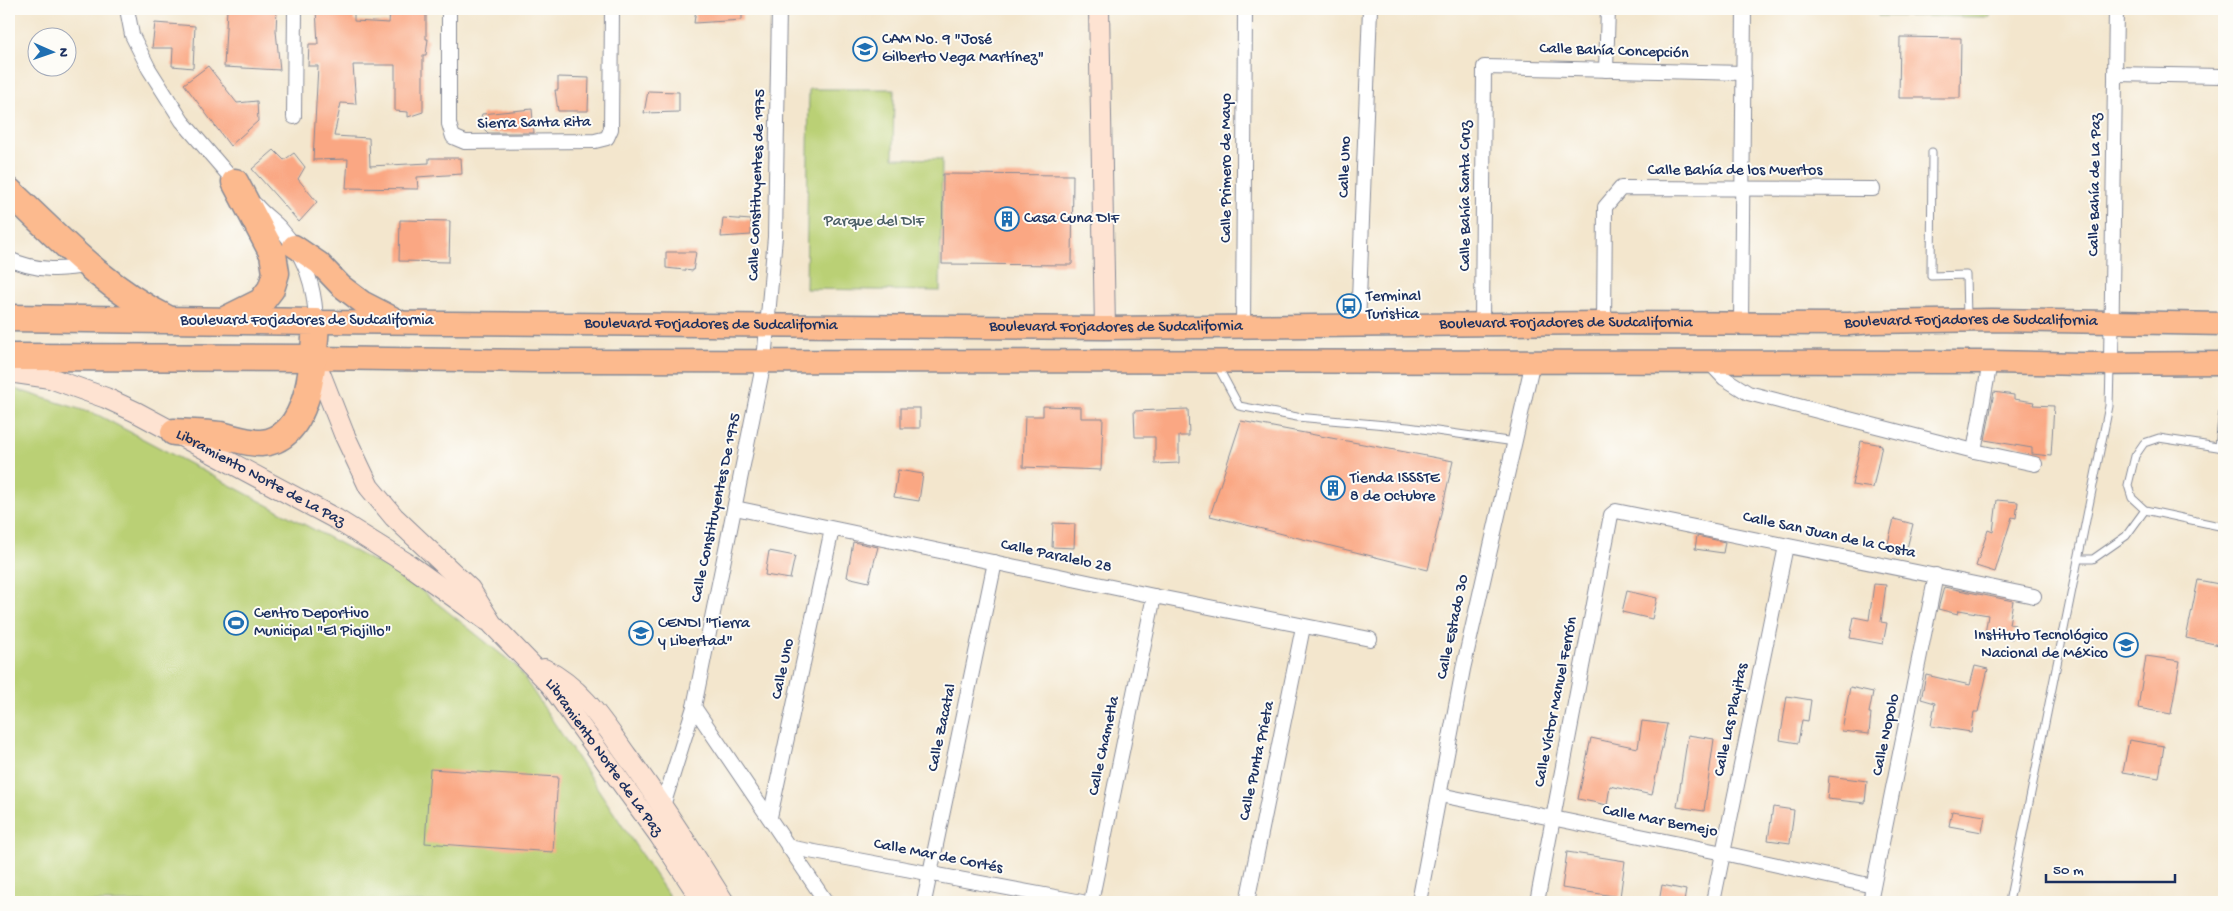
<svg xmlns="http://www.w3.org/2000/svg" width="2233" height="911" font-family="'Gochi Hand',sans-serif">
  <rect width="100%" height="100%" fill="#fdfcf7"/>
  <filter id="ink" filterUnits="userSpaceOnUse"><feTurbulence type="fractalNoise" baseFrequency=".02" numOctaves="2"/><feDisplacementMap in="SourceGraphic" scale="10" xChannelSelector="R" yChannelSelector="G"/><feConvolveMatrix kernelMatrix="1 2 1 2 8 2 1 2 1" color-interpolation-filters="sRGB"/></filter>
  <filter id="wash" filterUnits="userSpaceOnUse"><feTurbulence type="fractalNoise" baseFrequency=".0096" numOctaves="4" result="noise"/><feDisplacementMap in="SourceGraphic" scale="20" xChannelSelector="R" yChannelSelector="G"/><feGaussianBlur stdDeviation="1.12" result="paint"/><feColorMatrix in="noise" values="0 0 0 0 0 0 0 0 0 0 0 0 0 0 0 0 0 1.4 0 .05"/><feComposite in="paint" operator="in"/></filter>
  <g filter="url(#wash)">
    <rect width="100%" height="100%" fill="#f3e6cd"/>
    <g fill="#bad074" stroke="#6a8069">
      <path d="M1878,9H1990V17L1878,16Z"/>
      <path d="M809,89H894L893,158L942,159L940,291L806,289Z"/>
      <path d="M9,387L98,415L407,579L517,667L673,902H9Z"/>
    </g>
    <g id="blocks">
      <g fill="#faa783">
        <path d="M227,9H277L276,31L280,70L224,67Z"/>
        <path d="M316,9H354V21L389,23L390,9H426V39H428L426,55H423V112L408,117V112L395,111V65H353L356,104L341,103L334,136L369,138L370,166L429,163V158H461L462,174L417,177L418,189L346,188L348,159L313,160L318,66H308L309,44H318Z"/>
        <path d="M696,9H742V20L694,23Z"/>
        <path d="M155,23L195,26L193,68L172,66L173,48H152Z"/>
        <path d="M1900,37L1961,38L1960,98H1899Z"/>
        <path d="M208,66L237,103L257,101L258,121L230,146L184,84Z"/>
        <path d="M558,77L589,78L588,111H558L555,90H558Z"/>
        <path d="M648,91L679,92V112L644,113Z"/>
        <path d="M532,109L534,133H488L479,124L482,114Z"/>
        <path d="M274,150L284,160L294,153L305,167L298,179L317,202L299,222L252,169Z"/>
        <path d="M943,174L1073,175L1072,265L942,264Z"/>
        <path d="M723,218L751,220V235L721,237Z"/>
        <path d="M400,220L450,221L449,262L399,261Z"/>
        <path d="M666,252H696L693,271L666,268Z"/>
        <path d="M1994,392L2014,395V399L2034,402L2033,405L2054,406L2051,456L2032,454V448L1985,440Z"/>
        <path d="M1043,406L1081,407V418H1103L1101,470L1023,467L1025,416H1043Z"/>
        <rect x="901" y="408" width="19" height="20"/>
        <path d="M1188,409L1189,436H1179V463L1155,464V437H1135L1134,411Z"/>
        <path d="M1241,421L1453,461L1428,570L1210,516Z"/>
        <path d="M1861,441L1882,445L1873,488L1852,485Z"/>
        <path d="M898,470L923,474L919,501L894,497Z"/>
        <path d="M1997,500L2018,502L2016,518L2012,517L1995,572L1976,566L1988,530L1993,532Z"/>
        <path d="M1894,519L1913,524L1906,552L1887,547Z"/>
        <path d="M1053,523L1075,524L1074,548L1052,547Z"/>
        <path d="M1697,536L1725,542L1723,553L1695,549Z"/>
        <path d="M853,542L878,547L869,582L847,577Z"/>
        <path d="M769,551L795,556L790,579L765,575Z"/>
        <path d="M2198,580L2224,585V646L2186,638Z"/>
        <path d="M1874,584L1886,585L1881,622L1887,623L1883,644L1850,638L1854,617L1869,620Z"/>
        <path d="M1944,587L2013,601L2009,624L2015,625L2012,639L1985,634L1988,615L1959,610L1958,614L1938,609Z"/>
        <path d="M1627,591L1657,598L1652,619L1622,612Z"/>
        <path d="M2146,656L2180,661L2171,714L2138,708Z"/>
        <path d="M1975,666L1988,669L1978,712H1974L1971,732L1931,726L1935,703L1921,699L1926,675L1970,685Z"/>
        <path d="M1850,687L1873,692L1869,713H1871L1869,734L1842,731Z"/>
        <path d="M1787,696L1811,700L1808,721L1802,720L1798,743L1780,740Z"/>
        <path d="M1642,721L1667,724L1652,795L1610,786L1607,805L1578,799L1591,738L1638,748Z"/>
        <path d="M1688,735L1714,739L1704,811L1677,807Z"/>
        <path d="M2129,740L2164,746L2159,778L2123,772Z"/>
        <path d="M430,769L558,777L553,852L425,843Z"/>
        <path d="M1829,776L1867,781L1865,803L1827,799Z"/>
        <path d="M1773,807L1794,810L1790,843L1768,840Z"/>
        <path d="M1952,811L1985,816L1982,832L1949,826Z"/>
        <path d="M1567,852L1625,861L1620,897L1562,888Z"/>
        <path d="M1662,885L1686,890L1684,902H1659Z"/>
      </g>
    </g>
  </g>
  <g filter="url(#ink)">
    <use href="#blocks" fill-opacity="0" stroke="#878a96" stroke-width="1"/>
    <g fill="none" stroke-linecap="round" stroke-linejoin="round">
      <g stroke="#878a96" stroke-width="9">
        <g id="lane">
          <path d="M1932,152L1931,276L1966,275L1967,318"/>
          <path d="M1217,365L1239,406L1297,417L1408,427L1515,442"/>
          <path d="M2219,447L2223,410L2224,366"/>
          <path d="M2224,448L2159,438L2144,443L2135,456L2128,485L2132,498L2145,510L2224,527"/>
          <path d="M2078,559H2093L2126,536L2145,510"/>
          <path d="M2009,902L2109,406L2110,368"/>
        </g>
      </g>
      <g stroke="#878a96" stroke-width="16">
        <g id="street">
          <path d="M127,9L132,35L149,69L182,121L238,186"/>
          <path d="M449,9V124L453,137L465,142L595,141L607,138L611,129L612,9"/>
          <path d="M1606,70L1608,9"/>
          <path d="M2115,74L2221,76"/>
          <path d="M294,117L295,9"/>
          <path d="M256,205C263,214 273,220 281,229C305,256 315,286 316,322"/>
          <path d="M9,259C35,271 61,271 90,265"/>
          <path d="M1604,323L1605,207L1621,188L1873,189"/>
          <path d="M1741,324L1744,9"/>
          <path d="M1358,326L1370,9"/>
          <path d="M1482,326L1484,67L1744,73"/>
          <path d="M1243,327L1245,9"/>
          <path d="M1708,361L1724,378L1748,393L1974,451L2035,464"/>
          <path d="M2111,362L2116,9"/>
          <path d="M1974,451L1990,362"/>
          <path d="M735,508L1154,596L1370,639"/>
          <path d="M694,707L826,902"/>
          <path d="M1440,795L1723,853L1873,886"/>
          <path d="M663,806L694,707L764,361L775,237L779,9"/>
          <path d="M770,817L832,529"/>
          <path d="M788,847L1082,902"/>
          <path d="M924,902L995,562"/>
          <path d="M1091,902L1154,596"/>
          <path d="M1247,902L1303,627"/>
          <path d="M1419,902L1463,669L1533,361"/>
          <path d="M1537,902L1611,515L1616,511L2034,596"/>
          <path d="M1713,902L1786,546"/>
          <path d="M1870,902L1936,575"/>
        </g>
      </g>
      <g stroke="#878a96" stroke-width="22">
        <g id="secondary">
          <path d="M1099,9L1105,328"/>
          <path id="s1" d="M314,358L344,434L369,487L394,517L470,589L492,624L550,684L659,835L703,902"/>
          <path id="s2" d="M9,372L50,378L106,398L136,412L336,519L408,564L486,620"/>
          <path d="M544,669C583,689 602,721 627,756C662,803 693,853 724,902"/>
        </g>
      </g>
      <g stroke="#878a96" stroke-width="25">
        <g id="primary">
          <path d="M294,246L319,263L341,286L362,302L397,320"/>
          <path id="s3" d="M316,322L1105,328L1604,323L1849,324L1873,322L1991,320L2224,324"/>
          <path d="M314,358L532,361L1990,362L2081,364L2224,363"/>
        </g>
      </g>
      <g stroke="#878a96" stroke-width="29">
        <g id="highway">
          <path d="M9,191C58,237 105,288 166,318"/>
          <path d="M9,318L316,322C314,359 311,440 261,443C247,443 233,438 220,435C205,433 189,433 174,432"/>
          <path d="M227,319L261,302L271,289L276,273L273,254L235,182"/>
          <path d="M9,357L314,358"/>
        </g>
      </g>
      <use href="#lane" stroke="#fff" stroke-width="7"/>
      <use href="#street" stroke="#fff" stroke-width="14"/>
      <use href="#secondary" stroke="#fee3d2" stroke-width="20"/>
      <use href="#primary" stroke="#fcba8e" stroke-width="22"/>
      <use href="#highway" stroke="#fcba8e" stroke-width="26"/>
    </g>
  </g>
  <defs>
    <g id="school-ring" transform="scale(1.25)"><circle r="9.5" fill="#fdfcf7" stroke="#1f6fb2" stroke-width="1.5"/><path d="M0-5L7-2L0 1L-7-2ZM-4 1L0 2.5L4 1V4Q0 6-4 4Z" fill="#1f6fb2"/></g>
    <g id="building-ring" transform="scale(1.25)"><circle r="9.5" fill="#fdfcf7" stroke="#1f6fb2" stroke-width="1.5"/><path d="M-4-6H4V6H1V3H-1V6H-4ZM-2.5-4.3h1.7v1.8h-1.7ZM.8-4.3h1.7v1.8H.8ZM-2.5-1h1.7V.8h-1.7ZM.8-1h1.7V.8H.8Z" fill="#1f6fb2"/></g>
    <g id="bus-ring" transform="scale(1.25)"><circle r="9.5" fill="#fdfcf7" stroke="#1f6fb2" stroke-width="1.5"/><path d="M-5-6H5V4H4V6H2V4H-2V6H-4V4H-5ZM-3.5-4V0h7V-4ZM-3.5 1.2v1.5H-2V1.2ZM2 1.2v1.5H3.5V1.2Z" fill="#1f6fb2"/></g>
    <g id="stadium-ring" transform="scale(1.25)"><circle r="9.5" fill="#fdfcf7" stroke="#1f6fb2" stroke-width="1.5"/><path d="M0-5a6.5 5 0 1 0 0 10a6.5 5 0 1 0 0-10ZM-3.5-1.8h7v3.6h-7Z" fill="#1f6fb2"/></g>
    <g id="university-ring" transform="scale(1.25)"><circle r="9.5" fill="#fdfcf7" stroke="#1f6fb2" stroke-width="1.5"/><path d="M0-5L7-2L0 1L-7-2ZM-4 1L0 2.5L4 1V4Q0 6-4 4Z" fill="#1f6fb2"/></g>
  </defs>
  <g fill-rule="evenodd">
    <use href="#school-ring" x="865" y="49"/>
    <use href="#building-ring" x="1007" y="219"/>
    <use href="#bus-ring" x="1349" y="306"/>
    <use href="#building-ring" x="1333" y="488"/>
    <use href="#stadium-ring" x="236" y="623"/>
    <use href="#school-ring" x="641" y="633"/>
    <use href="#university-ring" x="2126" y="645"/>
  </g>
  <g text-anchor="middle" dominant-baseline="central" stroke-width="4" stroke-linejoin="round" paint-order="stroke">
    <g font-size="16" fill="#1b2f5e" stroke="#fdfcf7" text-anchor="start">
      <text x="882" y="40">CAM No. 9 "José<tspan x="882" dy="18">Gilberto Vega Martínez"</tspan></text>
      <text x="1024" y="219">Casa Cuna DIF</text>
      <text x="1366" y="297">Terminal<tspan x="1366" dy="18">Turistica</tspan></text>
      <text x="1350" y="479">Tienda ISSSTE<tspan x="1350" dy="18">8 de Octubre</tspan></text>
      <text x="254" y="614">Centro Deportivo<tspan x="254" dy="18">Municipal "El Piojillo"</tspan></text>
      <text x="658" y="624">CENDI "Tierra<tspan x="658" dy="18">y Libertad"</tspan></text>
      <text x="2108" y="636" text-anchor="end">Instituto Tecnológico<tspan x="2108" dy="18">Nacional de México</tspan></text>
    </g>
    <g font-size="16" fill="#1b2f5e" stroke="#fdfcf7">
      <text transform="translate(1614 52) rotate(2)">Calle Bahía Concepción</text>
      <text transform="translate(534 124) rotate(-1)">Sierra Santa Rita</text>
      <text transform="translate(1346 167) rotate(-88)">Calle Uno</text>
      <text transform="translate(1227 168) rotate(-90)">Calle Primero de Mayo</text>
      <text x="1735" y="171">Calle Bahía de los Muertos</text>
      <text transform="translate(758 185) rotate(-88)">Calle Constituyentes de 1975</text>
      <text transform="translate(2096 185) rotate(-89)">Calle Bahía de La Paz</text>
      <text transform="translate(1466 196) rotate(-90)">Calle Bahía Santa Cruz</text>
      <text x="307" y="321">Boulevard Forjadores de Sudcalifornia</text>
      <text stroke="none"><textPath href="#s3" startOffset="1655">Boulevard Forjadores de Sudcalifornia</textPath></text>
      <text stroke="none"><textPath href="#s3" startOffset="395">Boulevard Forjadores de Sudcalifornia</textPath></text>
      <text stroke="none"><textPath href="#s3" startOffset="1250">Boulevard Forjadores de Sudcalifornia</textPath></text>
      <text stroke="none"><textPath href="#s3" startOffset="800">Boulevard Forjadores de Sudcalifornia</textPath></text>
      <text stroke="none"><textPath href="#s2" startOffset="275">Libramiento Norte de La Paz</textPath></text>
      <text transform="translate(717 508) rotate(-78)">Calle Constituyentes De 1975</text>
      <text transform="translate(1829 536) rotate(12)">Calle San Juan de la Costa</text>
      <text transform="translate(1056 557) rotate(12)">Calle Paralelo 28</text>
      <text transform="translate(1454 627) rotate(-78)">Calle Estado 30</text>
      <text transform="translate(784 669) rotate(-78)">Calle Uno</text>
      <text transform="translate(1557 702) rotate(-79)">Calle Víctor Manuel Ferrón</text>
      <text transform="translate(1732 720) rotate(-78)">Calle Las Playitas</text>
      <text transform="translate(943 728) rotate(-78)">Calle Zacatal</text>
      <text transform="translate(1887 735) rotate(-78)">Calle Nopolo</text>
      <text transform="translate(1105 746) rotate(-78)">Calle Chametla</text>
      <text stroke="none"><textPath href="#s1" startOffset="500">Libramiento Norte de La Paz</textPath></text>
      <text transform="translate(1258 761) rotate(-78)">Calle Punta Prieta</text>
      <text transform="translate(1660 822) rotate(11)">Calle Mar Bernejo</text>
      <text transform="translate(938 857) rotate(11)">Calle Mar de Cortés</text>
    </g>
    <g font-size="16" fill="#4b5f65" stroke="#fdfcf7">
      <text x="874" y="222">Parque del DIF</text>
    </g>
  </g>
  <rect width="2233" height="911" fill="none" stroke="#fdfcf7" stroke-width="30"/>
  <g transform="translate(52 52) rotate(92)"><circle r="24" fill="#fdfcf7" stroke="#a3aaba"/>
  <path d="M0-4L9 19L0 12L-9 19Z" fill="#1f6fb2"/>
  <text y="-8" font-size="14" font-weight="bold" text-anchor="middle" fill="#1b2f5e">N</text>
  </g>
  <path d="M2046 874v8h129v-8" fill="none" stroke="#1b2f5e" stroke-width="2.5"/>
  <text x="2053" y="874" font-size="15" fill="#1b2f5e" stroke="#fdfcf7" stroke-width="4" paint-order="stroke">50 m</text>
</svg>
